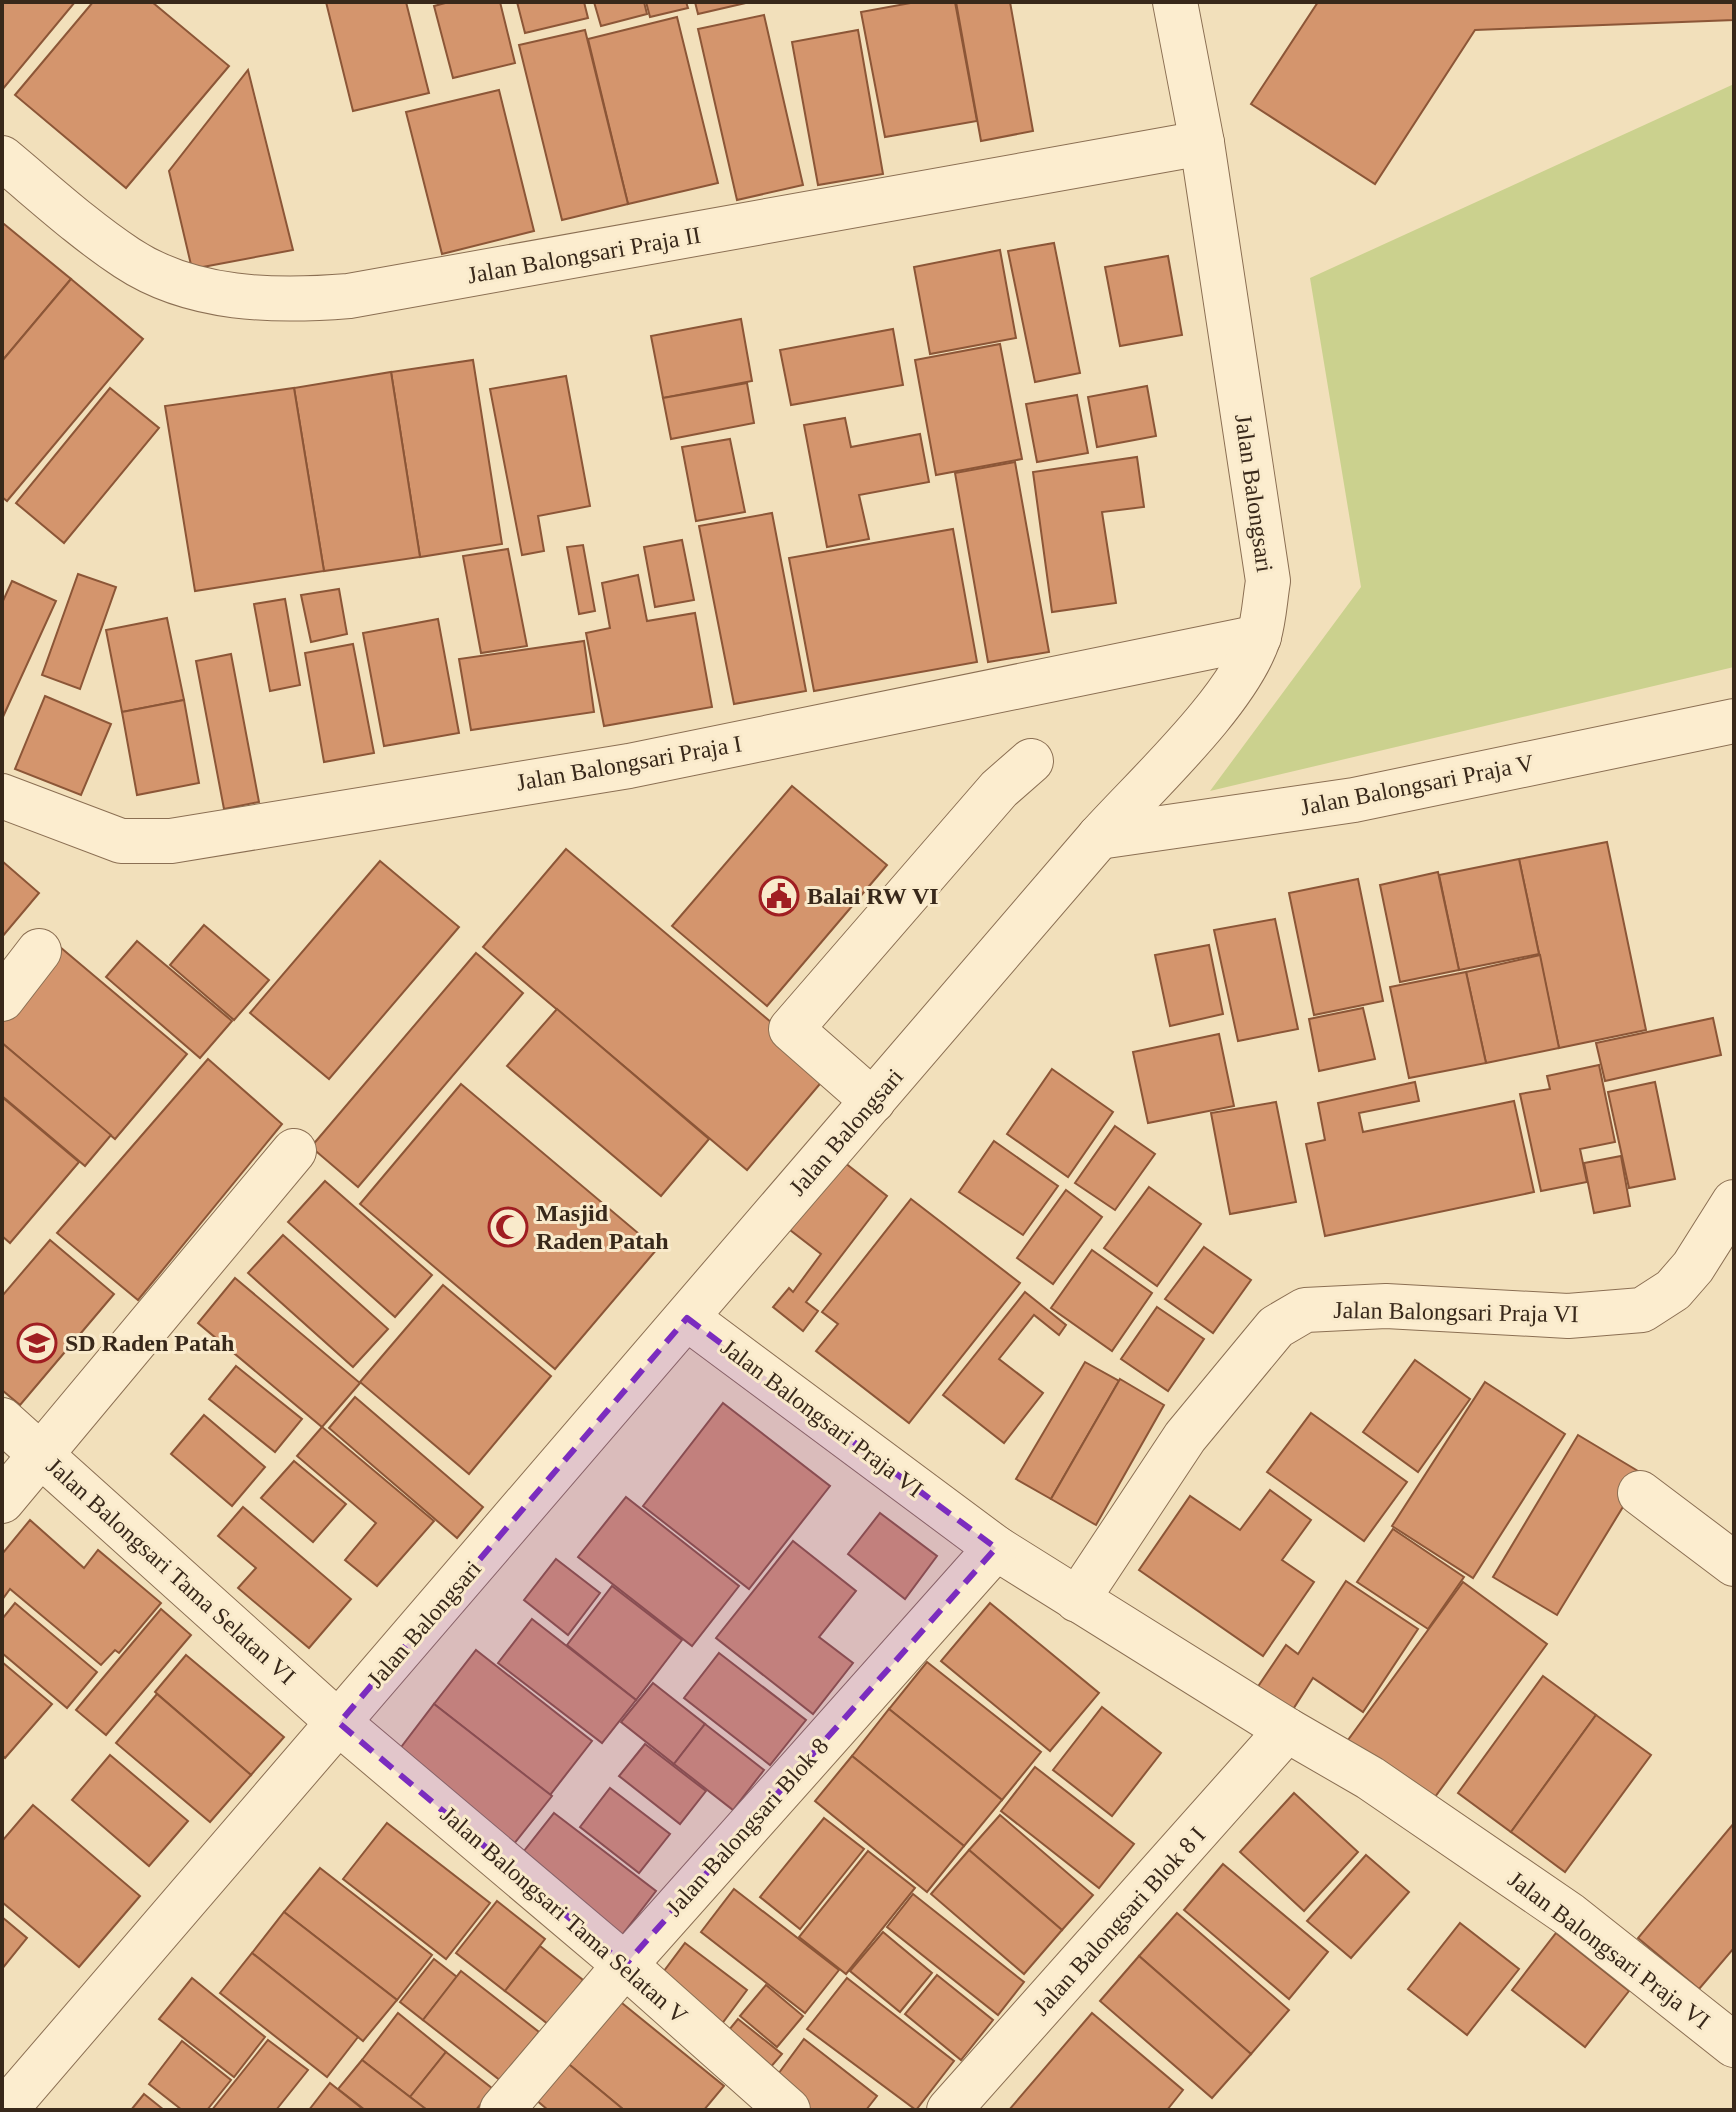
<svg xmlns="http://www.w3.org/2000/svg" width="1736" height="2112" font-family="'Times New Roman',serif">
  <rect width="100%" height="100%" fill="#f2e0bb"/>
  <path fill="#cbd18e" d="M1734,84V667L1210,791L1361,587L1310,278Z"/>
  <g fill="#d4956d" stroke="#8c5637" stroke-width="2">
    <path d="M2,2H75L2,90Z"/>
    <path d="M93,2H152L229,66L126,188L15,95Z"/>
    <path d="M326,2H406L429,93L353,111Z"/>
    <path d="M449,2H500L515,63L453,78L434,6Z"/>
    <path d="M517,2H584L588,18L525,33Z"/>
    <path d="M594,2H644L647,14L601,26Z"/>
    <path d="M646,2H686L688,8L650,17Z"/>
    <path d="M695,2H750L698,14Z"/>
    <path d="M916,2H955L977,121L885,137L861,12Z"/>
    <path d="M956,2H1010L1033,131L981,141Z"/>
    <path d="M1318,2H1734V20L1475,30L1375,184L1251,104Z"/>
    <path d="M764,15L803,185L737,200L698,29Z"/>
    <path d="M677,17L718,183L628,204L588,39Z"/>
    <path d="M585,30L628,204L562,220L519,45Z"/>
    <path d="M858,30L883,174L818,185L792,42Z"/>
    <path d="M248,70L293,250L192,269L169,171Z"/>
    <path d="M499,90L534,231L442,254L406,112Z"/>
    <path d="M4,224L71,279L2,361V226Z"/>
    <path d="M1054,243L1080,373L1035,382L1008,251Z"/>
    <path d="M1000,250L1016,338L930,354L914,267Z"/>
    <path d="M1168,256L1182,335L1120,346L1105,267Z"/>
    <path d="M71,279L143,339L7,501L2,497V361Z"/>
    <path d="M741,319L752,381L663,398L651,336Z"/>
    <path d="M893,329L903,385L791,405L780,350Z"/>
    <path d="M1000,344L1022,459L936,475L915,360Z"/>
    <path d="M473,360L502,544L420,557L391,372Z"/>
    <path d="M391,372L420,557L324,571L294,388Z"/>
    <path d="M566,376L590,506L538,516L544,551L522,555L490,389Z"/>
    <path d="M747,383L754,423L671,439L663,398Z"/>
    <path d="M1147,386L1156,436L1097,447L1088,397Z"/>
    <path d="M110,388L159,428L64,543L16,503Z"/>
    <path d="M294,388L324,571L195,591L165,406Z"/>
    <path d="M1077,395L1088,453L1037,462L1026,404Z"/>
    <path d="M845,418L851,447L920,434L929,482L859,495L869,539L827,547L804,425Z"/>
    <path d="M730,439L745,512L696,521L682,447Z"/>
    <path d="M1137,457L1144,507L1102,512L1116,603L1052,612L1033,472Z"/>
    <path d="M1015,462L1049,652L988,662L955,473Z"/>
    <path d="M772,513L806,691L734,704L699,526Z"/>
    <path d="M953,529L977,662L814,691L789,558Z"/>
    <path d="M682,540L694,600L655,607L644,547Z"/>
    <path d="M583,545L595,611L579,614L567,547Z"/>
    <path d="M508,549L527,646L481,653L463,556Z"/>
    <path d="M78,574L116,587L80,689L42,675Z"/>
    <path d="M638,575L647,621L695,613L712,707L604,726L586,633L610,628L602,583Z"/>
    <path d="M12,581L56,601L2,719V603Z"/>
    <path d="M339,589L347,634L311,642L301,595Z"/>
    <path d="M285,599L300,685L270,691L254,604Z"/>
    <path d="M167,618L184,700L122,712L106,630Z"/>
    <path d="M438,619L459,733L384,746L363,633Z"/>
    <path d="M584,641L594,712L471,730L459,659Z"/>
    <path d="M353,644L374,753L324,762L305,653Z"/>
    <path d="M231,654L259,802L224,809L196,661Z"/>
    <path d="M45,696L111,724L81,795L15,769Z"/>
    <path d="M184,700L199,783L137,795L122,712Z"/>
    <path d="M792,786L887,865L767,1006L672,926Z"/>
    <path d="M1607,842L1646,1030L1559,1048L1519,859Z"/>
    <path d="M566,849L830,1072L747,1170L483,947Z"/>
    <path d="M1519,859L1539,954L1459,970L1439,875Z"/>
    <path d="M2,861L39,893L2,937Z"/>
    <path d="M380,861L459,927L329,1079L250,1013Z"/>
    <path d="M1438,872L1459,970L1400,982L1380,885Z"/>
    <path d="M1358,879L1383,1001L1314,1015L1289,893Z"/>
    <path d="M1275,919L1298,1029L1238,1041L1214,930Z"/>
    <path d="M204,925L269,980L234,1020L170,965Z"/>
    <path d="M137,941L232,1021L200,1058L106,977Z"/>
    <path d="M1209,945L1223,1014L1170,1026L1155,955Z"/>
    <path d="M60,947L187,1054L115,1139L2,1043V1015Z"/>
    <path d="M476,953L523,993L358,1187L311,1147Z"/>
    <path d="M1540,955L1559,1048L1486,1063L1466,972Z"/>
    <path d="M1466,972L1486,1063L1409,1078L1390,987Z"/>
    <path d="M1363,1008L1375,1059L1319,1071L1309,1019Z"/>
    <path d="M557,1009L709,1139L661,1196L507,1066Z"/>
    <path d="M1713,1018L1721,1055L1605,1081L1596,1043Z"/>
    <path d="M1219,1034L1234,1106L1148,1123L1133,1052Z"/>
    <path d="M2,1043L111,1135L85,1166L2,1096Z"/>
    <path d="M208,1059L282,1124L138,1300L57,1233Z"/>
    <path d="M1599,1065L1615,1142L1580,1149L1587,1182L1541,1191L1520,1094L1550,1089L1547,1076Z"/>
    <path d="M1052,1069L1113,1112L1068,1177L1007,1134Z"/>
    <path d="M1415,1082L1419,1101L1359,1113L1363,1132L1514,1101L1534,1192L1325,1236L1306,1144L1325,1140L1318,1103Z"/>
    <path d="M1655,1082L1675,1179L1629,1188L1608,1092Z"/>
    <path d="M461,1084L657,1249L555,1369L360,1204Z"/>
    <path d="M2,1097L79,1162L10,1243L2,1236Z"/>
    <path d="M1276,1102L1296,1202L1230,1214L1211,1113Z"/>
    <path d="M1115,1126L1155,1154L1115,1210L1075,1183Z"/>
    <path d="M994,1141L1058,1186L1023,1235L959,1192Z"/>
    <path d="M835,1155L887,1196L806,1302L818,1311L803,1331L773,1307L789,1288L793,1292L821,1254L781,1223Z"/>
    <path d="M1621,1156L1630,1206L1594,1213L1584,1163Z"/>
    <path d="M325,1181L432,1275L395,1317L288,1222Z"/>
    <path d="M1149,1187L1201,1224L1157,1286L1104,1248Z"/>
    <path d="M1066,1190L1102,1217L1053,1284L1017,1258Z"/>
    <path d="M911,1199L1020,1283L909,1423L816,1351L838,1324L822,1312Z"/>
    <path d="M283,1235L388,1329L353,1367L248,1273Z"/>
    <path d="M50,1240L114,1294L20,1405L2,1390V1296Z"/>
    <path d="M1204,1247L1251,1280L1213,1333L1165,1299Z"/>
    <path d="M1092,1250L1152,1293L1112,1351L1051,1308Z"/>
    <path d="M235,1278L360,1383L322,1427L198,1323Z"/>
    <path d="M443,1285L551,1376L469,1474L360,1382Z"/>
    <path d="M1025,1292L1066,1325L1059,1335L1034,1315L999,1359L1043,1393L1004,1443L943,1395Z"/>
    <path d="M1157,1307L1204,1339L1168,1391L1121,1359Z"/>
    <path d="M1415,1360L1470,1399L1418,1472L1363,1432Z"/>
    <path d="M1085,1362L1119,1381L1051,1499L1016,1479Z"/>
    <path d="M236,1366L302,1419L275,1452L209,1399Z"/>
    <path d="M1120,1379L1164,1405L1096,1525L1051,1499Z"/>
    <path d="M1485,1382L1565,1434L1473,1578L1392,1526Z"/>
    <path d="M355,1397L483,1507L457,1538L329,1428Z"/>
    <path d="M723,1403L830,1486L749,1589L643,1506Z"/>
    <path d="M1311,1413L1407,1482L1364,1541L1267,1472Z"/>
    <path d="M204,1415L265,1467L232,1506L171,1454Z"/>
    <path d="M322,1427L434,1521L377,1586L345,1560L376,1523L297,1456Z"/>
    <path d="M1578,1435L1643,1474L1557,1615L1493,1577Z"/>
    <path d="M294,1461L346,1504L313,1542L261,1498Z"/>
    <path d="M1270,1490L1311,1520L1282,1560L1314,1582L1263,1656L1139,1570L1190,1496L1240,1530Z"/>
    <path d="M626,1497L739,1586L692,1646L578,1557Z"/>
    <path d="M243,1507L351,1599L309,1648L238,1588L256,1568L218,1536Z"/>
    <path d="M880,1513L937,1556L905,1599L848,1554Z"/>
    <path d="M30,1520L84,1568L98,1550L161,1603L119,1653L115,1650L101,1665L10,1589L2,1600V1554Z"/>
    <path d="M1393,1529L1464,1577L1428,1629L1357,1582Z"/>
    <path d="M793,1541L856,1591L819,1637L853,1663L813,1714L716,1638Z"/>
    <path d="M556,1559L600,1593L568,1635L524,1600Z"/>
    <path d="M1346,1581L1418,1629L1363,1712L1313,1678L1290,1714L1255,1691L1286,1645L1298,1654Z"/>
    <path d="M1463,1582L1547,1644L1432,1801L1348,1740Z"/>
    <path d="M612,1586L682,1640L636,1700L567,1645Z"/>
    <path d="M15,1603L97,1672L67,1708L2,1653V1619Z"/>
    <path d="M990,1603L1099,1693L1050,1751L941,1661Z"/>
    <path d="M161,1609L191,1635L106,1735L76,1710Z"/>
    <path d="M532,1619L636,1700L602,1743L498,1663Z"/>
    <path d="M476,1650L592,1741L550,1795L434,1704Z"/>
    <path d="M719,1653L806,1720L770,1765L684,1698Z"/>
    <path d="M186,1655L284,1737L251,1775L155,1692Z"/>
    <path d="M2,1662L52,1704L5,1758L2,1755Z"/>
    <path d="M927,1662L1041,1752L1002,1800L889,1709Z"/>
    <path d="M1543,1676L1596,1715L1511,1832L1458,1793Z"/>
    <path d="M653,1683L705,1724L674,1764L621,1722Z"/>
    <path d="M157,1694L251,1775L210,1822L116,1743Z"/>
    <path d="M434,1704L552,1796L506,1854L389,1763Z"/>
    <path d="M1102,1707L1161,1753L1112,1816L1053,1770Z"/>
    <path d="M889,1709L1002,1800L964,1846L852,1756Z"/>
    <path d="M1596,1715L1651,1755L1565,1872L1511,1832Z"/>
    <path d="M705,1724L764,1770L733,1810L674,1764Z"/>
    <path d="M645,1744L706,1791L680,1824L619,1776Z"/>
    <path d="M110,1755L188,1821L149,1866L72,1800Z"/>
    <path d="M852,1756L964,1846L927,1892L815,1801Z"/>
    <path d="M1035,1767L1134,1844L1099,1888L1001,1811Z"/>
    <path d="M610,1788L670,1834L639,1873L580,1827Z"/>
    <path d="M1294,1793L1358,1852L1304,1911L1240,1852Z"/>
    <path d="M33,1805L140,1896L79,1967L2,1902V1841Z"/>
    <path d="M554,1813L656,1891L622,1935L520,1856Z"/>
    <path d="M1000,1815L1093,1895L1062,1930L969,1850Z"/>
    <path d="M824,1818L864,1849L800,1929L760,1897Z"/>
    <path d="M387,1823L490,1903L446,1959L343,1879Z"/>
    <path d="M1734,1823V1948L1699,1989L1638,1938Z"/>
    <path d="M969,1850L1062,1930L1024,1974L931,1894Z"/>
    <path d="M868,1851L915,1888L846,1974L799,1937Z"/>
    <path d="M1366,1855L1409,1892L1351,1958L1307,1921Z"/>
    <path d="M1223,1864L1328,1952L1289,1999L1184,1910Z"/>
    <path d="M320,1868L432,1955L397,2000L284,1912Z"/>
    <path d="M734,1889L839,1970L805,2013L701,1932Z"/>
    <path d="M913,1894L1024,1982L998,2015L887,1927Z"/>
    <path d="M497,1901L545,1939L505,1991L456,1953Z"/>
    <path d="M284,1912L397,2000L363,2041L252,1953Z"/>
    <path d="M1177,1913L1289,2010L1251,2054L1139,1956Z"/>
    <path d="M2,1917L27,1938L2,1969Z"/>
    <path d="M1460,1923L1519,1969L1467,2035L1408,1989Z"/>
    <path d="M883,1932L932,1973L900,2012L850,1971Z"/>
    <path d="M1556,1933L1629,1991L1585,2047L1512,1990Z"/>
    <path d="M685,1943L747,1990L718,2029L655,1983Z"/>
    <path d="M540,1946L583,1980L548,2024L505,1991Z"/>
    <path d="M252,1953L358,2037L327,2077L220,1993Z"/>
    <path d="M1139,1956L1251,2054L1212,2098L1100,2001Z"/>
    <path d="M434,1959L457,1977L423,2020L400,2002Z"/>
    <path d="M461,1971L539,2032L501,2081L423,2020Z"/>
    <path d="M937,1975L993,2020L961,2060L905,2014Z"/>
    <path d="M192,1978L265,2037L234,2077L159,2019Z"/>
    <path d="M847,1978L954,2061L916,2110L807,2029Z"/>
    <path d="M766,1985L803,2016L777,2047L740,2016Z"/>
    <path d="M617,1999L724,2086L704,2110H624L565,2061Z"/>
    <path d="M398,2013L446,2052L410,2097L362,2060Z"/>
    <path d="M1092,2013L1183,2090L1167,2110H1009Z"/>
    <path d="M738,2019L782,2054L763,2076L720,2041Z"/>
    <path d="M804,2039L877,2096L866,2110H810L773,2081Z"/>
    <path d="M268,2040L308,2070L276,2110H212Z"/>
    <path d="M182,2041L231,2080L207,2110H182L149,2084Z"/>
    <path d="M446,2052L493,2089L476,2110H427L410,2097Z"/>
    <path d="M362,2060L410,2097L427,2110H365L338,2089Z"/>
    <path d="M565,2061L624,2110H548L535,2099Z"/>
    <path d="M330,2083L364,2110H309Z"/>
    <path d="M144,2094L164,2110H131Z"/>
  </g>
  <g fill="none" stroke-linecap="round" stroke-linejoin="round">
    <g stroke="#8b6f53" stroke-width="46">
      <g id="minor">
        <path d="M2,158C43,192 83,229 127,258C192,301 275,302 349,296L1202,143"/>
        <path d="M2,796L121,841H171L629,766L1259,637"/>
        <path d="M1099,837L1354,800L1734,721"/>
        <path d="M2,999L39,951"/>
        <path d="M873,1101L791,1029L999,789L1031,761"/>
        <path d="M687,1318L996,1548L1287,1730L1370,1778L1570,1915L1734,2045"/>
        <path d="M2,1420L339,1723L625,1965L788,2110"/>
        <path d="M1640,1493L1734,1564"/>
        <path d="M2,1501L294,1151"/>
        <path d="M1077,1600L1185,1437L1276,1327L1305,1310L1386,1306L1568,1316L1642,1310L1673,1290L1693,1267L1734,1202"/>
        <path d="M5,2110L1099,837C1145,786 1239,700 1259,636C1264,619 1265,599 1268,581L1202,143L1175,2"/>
        <path d="M502,2110L625,1965L996,1548"/>
        <path d="M949,2110L1287,1730"/>
      </g>
    </g>
    <use href="#minor" stroke="#fcedcf" stroke-width="44"/>
  </g>
  <path fill="#7b2cbf" fill-opacity="0.2" stroke="#7b2cbf" stroke-width="6" stroke-dasharray="16 10" stroke-linejoin="round" d="M687,1318L996,1548L625,1965L339,1723Z"/>
  <defs>
    <g id="civic-ring" transform="scale(2)"><circle r="9.5" fill="#f9eacb" stroke="#a01e22" stroke-width="1.5"/><path d="M-.6-6.5H3V-4.5H.6V-3L4-1V1h2V6H-6V1h2V-1L-.6-3ZM-1.2 2.5V6h2.4V2.5Z" fill="#a01e22"/></g>
    <g id="mosque-ring" transform="scale(2)"><circle r="9.5" fill="#f9eacb" stroke="#a01e22" stroke-width="1.5"/><path d="M3.5-4.9A6 6 0 1 0 3.5 4.9A5 5 0 1 1 3.5-4.9Z" fill="#a01e22"/></g>
    <g id="school-ring" transform="scale(2)"><circle r="9.5" fill="#f9eacb" stroke="#a01e22" stroke-width="1.5"/><path d="M0-5L7-2L0 1L-7-2ZM-4 1L0 2.5L4 1V4Q0 6-4 4Z" fill="#a01e22"/></g>
  </defs>
  <g fill-rule="evenodd">
    <use href="#civic-ring" x="779" y="896"/>
    <use href="#mosque-ring" x="508" y="1227"/>
    <use href="#school-ring" x="37" y="1343"/>
  </g>
  <g text-anchor="middle" dominant-baseline="central" stroke-width="6" stroke-linejoin="round" paint-order="stroke">
    <g font-size="24" fill="#38281a" stroke="#f9eacb">
      <text transform="translate(584 255) rotate(-10)">Jalan Balongsari Praja II</text>
      <text transform="translate(1254 493) rotate(82)">Jalan Balongsari</text>
      <text transform="translate(629 763) rotate(-10)">Jalan Balongsari Praja I</text>
      <text transform="translate(1417 785) rotate(-11)">Jalan Balongsari Praja V</text>
      <text transform="translate(846 1132) rotate(-49)">Jalan Balongsari</text>
      <text transform="translate(1456 1312) rotate(1)">Jalan Balongsari Praja VI</text>
      <text transform="translate(822 1418) rotate(37)">Jalan Balongsari Praja VI</text>
      <text transform="translate(171 1571) rotate(42)">Jalan Balongsari Tama Selatan VI</text>
      <text transform="translate(424 1624) rotate(-49)">Jalan Balongsari</text>
      <text transform="translate(747 1827) rotate(-48)">Jalan Balongsari Blok 8</text>
      <text transform="translate(564 1915) rotate(41)">Jalan Balongsari Tama Selatan V</text>
      <text transform="translate(1119 1921) rotate(-48)">Jalan Balongsari Blok 8 I</text>
      <text transform="translate(1609 1950) rotate(37)">Jalan Balongsari Praja VI</text>
    </g>
    <g font-size="24" font-weight="bold" fill="#38281a" stroke="#f9eacb" text-anchor="start">
      <text x="807" y="896">Balai RW VI</text>
      <text x="536" y="1213">Masjid<tspan x="536" dy="28">Raden Patah</tspan></text>
      <text x="65" y="1343">SD Raden Patah</text>
    </g>
  </g>
  <rect width="1736" height="2112" fill="none" stroke="#38281a" stroke-width="8"/>
</svg>
